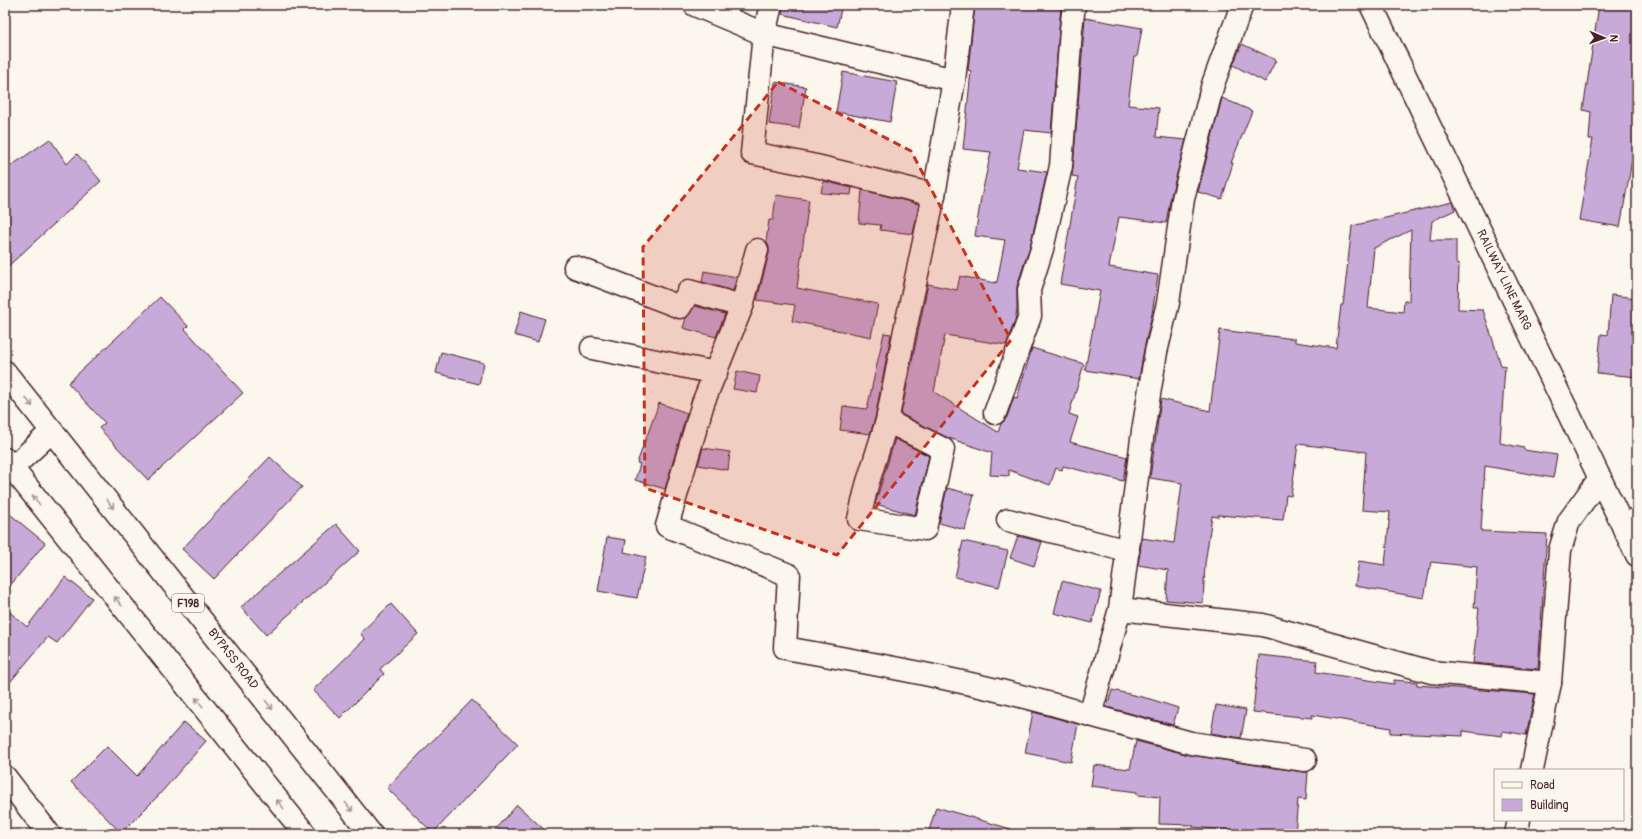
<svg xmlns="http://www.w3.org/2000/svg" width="1642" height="839" font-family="Pangolin,sans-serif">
  <rect width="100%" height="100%" fill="#fbf7ec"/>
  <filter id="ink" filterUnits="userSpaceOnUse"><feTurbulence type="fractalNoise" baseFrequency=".025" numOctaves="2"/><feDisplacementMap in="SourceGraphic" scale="8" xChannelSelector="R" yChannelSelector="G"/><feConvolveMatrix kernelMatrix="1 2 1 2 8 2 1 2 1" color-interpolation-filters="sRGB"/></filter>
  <g filter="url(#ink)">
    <g fill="#c7aad7" stroke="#4a1f2b" fill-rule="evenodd">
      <path d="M783,5H842L837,27L782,14Z"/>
      <path d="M975,5H1061L1051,133L1024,130L1017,168L1047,172L1030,246L1017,286V310L1015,320L1006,345L945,335L934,392L998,432L1001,424L1007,417L1014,397L1017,398L1032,348L1084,364L1069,414L1078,417L1070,442L1127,457L1123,481L1063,466L1062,470L1056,468L1050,485L1009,470V476L990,475L992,453L946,437L901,414L928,284L957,290L960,276L995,283V282H997L1005,240L975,236L981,198L991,152L963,149L971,71L968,70Z"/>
      <path d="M1599,5H1637V144H1635L1620,227L1579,220L1593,139H1589L1591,112L1583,110Z"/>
      <path d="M1085,18L1142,28L1137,57H1134L1128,105L1159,108L1156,137L1186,140L1171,196L1166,223L1119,217L1109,267L1158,275L1152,314L1144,349L1139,379L1085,370L1100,291L1060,284L1078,177L1072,176L1073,167Z"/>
      <path d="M1242,44L1276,60L1265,82L1233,65Z"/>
      <path d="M843,72L897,82L890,122L836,112Z"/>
      <path d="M775,82L806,87L799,128L769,124Z"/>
      <path d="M1222,98L1252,111L1231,163H1233L1222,199L1198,192Z"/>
      <path d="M50,139L67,164L77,154L101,181L5,269V170Z"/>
      <path d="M823,181L852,188L851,195L821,193Z"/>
      <path d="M862,190L919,204L913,234L880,230L881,225L859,223Z"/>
      <path d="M776,195L809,200L797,288L878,304L871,337L792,321L795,305L757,300L769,253V247L766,241L769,220H773Z"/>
      <path d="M1452,202L1455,210L1432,221L1430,240H1456V263L1459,264L1458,309L1483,310L1501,365L1505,366L1500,443L1524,448V450L1557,455L1553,478L1485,466L1481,531L1547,534L1538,669L1473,663L1479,608H1474L1477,567L1431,562L1424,598L1355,586L1359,561L1385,565L1390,512L1362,510L1366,452L1298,444L1291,496L1286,495L1283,520L1218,515V517L1212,516L1205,564L1203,603L1166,600L1168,570L1138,565L1142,538L1174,543L1182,483L1150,478L1161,399L1210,411L1220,330L1295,339V342L1336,348L1341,305H1343L1352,226ZM1411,230L1409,301H1404L1403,312L1368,308L1374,248Z"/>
      <path d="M704,271L737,277L733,291L702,282Z"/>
      <path d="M1611,295L1637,298V377L1597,373L1601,334L1608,335Z"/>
      <path d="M160,297L188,326L185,329L243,393L148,480L99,428L105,423L68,383Z"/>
      <path d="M695,306L725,314L716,337L683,328L686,318Z"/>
      <path d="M521,311L545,319L538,342L514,335Z"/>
      <path d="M884,333L891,334L875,418L870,434L840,430L843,406L867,409Z"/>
      <path d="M441,352L484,363L479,384L436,373Z"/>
      <path d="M737,371L760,376L757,393L733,389Z"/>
      <path d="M659,403L687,413L665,489L635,480L640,464L637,463Z"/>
      <path d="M895,439L929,456L915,515L875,504Z"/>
      <path d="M703,448L730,452L728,470L698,465Z"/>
      <path d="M270,457L302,487L214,579L182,549Z"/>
      <path d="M947,488L974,495L965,530L939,523Z"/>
      <path d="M5,510L45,543L5,592Z"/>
      <path d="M336,524L360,551L266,635L241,607Z"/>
      <path d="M1018,536L1042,542L1034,566L1010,558Z"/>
      <path d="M607,537L626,540L624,552L646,557L637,598L598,591Z"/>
      <path d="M963,541L1008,551L999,587L955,577Z"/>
      <path d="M65,577L92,598L57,643L48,637L5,688V608L27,627Z"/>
      <path d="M1062,581L1101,591L1092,623L1054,613Z"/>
      <path d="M391,604L418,634L380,669L384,674L340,718L313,690L365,639L360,633Z"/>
      <path d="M1259,655L1317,661L1316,672L1394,684V680L1417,682V685L1535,694L1526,735L1503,731L1502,736L1463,731V736L1390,733L1391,728L1312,715V718L1253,712Z"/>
      <path d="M1112,690L1150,699L1178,708L1173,725L1107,707Z"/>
      <path d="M472,700L518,744L433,833L387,788Z"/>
      <path d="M1216,705L1246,710L1241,738L1211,733Z"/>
      <path d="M1033,712L1078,724L1071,762L1025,753Z"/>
      <path d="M184,722L206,741L158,796L121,833L71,782L107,746L137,776Z"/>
      <path d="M1136,741L1189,755L1303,772H1308L1306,800L1298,799L1295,834H1277L1192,827L1193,825L1159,824L1160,797L1137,795V792L1091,786L1094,765L1130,769Z"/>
      <path d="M517,805L549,834H492Z"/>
      <path d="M936,807L1011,829V834H928Z"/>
    </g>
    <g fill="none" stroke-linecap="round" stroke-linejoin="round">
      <g stroke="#4a1f2b" stroke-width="25">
        <g id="street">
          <path d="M695,5L764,34L771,5"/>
          <path d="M1242,5L1213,84L1183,199L1168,303L1156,352L1143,431L1120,609L1090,715L1191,743L1305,760"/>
          <path d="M934,195L954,80"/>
          <path d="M575,267L680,307L689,291L742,306L703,403L667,526L789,575L785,648C888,666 990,685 1090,715"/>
          <path d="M742,306L757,250"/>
          <path d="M592,348L716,373"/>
          <path d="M995,413L1030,316L1029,290L1042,249L1061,166L1071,30L1074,5"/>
          <path d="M887,421L943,449L925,529L859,519L867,485L887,421L905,330L934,195L816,166L752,153L764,34L954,80L963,5"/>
          <path d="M1008,520L1128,551"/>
          <path d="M1624,529L1637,518"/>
          <path d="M1120,609L1263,625L1431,672L1550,683"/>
          <path d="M1532,770L1550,683L1560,550L1569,521L1600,478"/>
          <path d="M5,777L49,834"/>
          <path d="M1516,834L1519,820"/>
        </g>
      </g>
      <g stroke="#4a1f2b" stroke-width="25">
        <path id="secondary" d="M1371,5L1637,555"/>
      </g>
      <g stroke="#4a1f2b" stroke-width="25">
        <g id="primary">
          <path d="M5,372L371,834"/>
          <path d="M5,459L305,834"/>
          <path d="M11,469L52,431"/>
        </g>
      </g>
      <use href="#street" stroke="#fbf7ec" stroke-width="22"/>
      <use href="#secondary" stroke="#fbf7ec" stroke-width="22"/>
      <use href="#primary" stroke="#fbf7ec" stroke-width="22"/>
    </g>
    <defs><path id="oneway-shaft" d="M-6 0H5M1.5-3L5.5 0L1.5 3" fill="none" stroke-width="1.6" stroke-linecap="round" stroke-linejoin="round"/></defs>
    <g stroke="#ab9695">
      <use href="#oneway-shaft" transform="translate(29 402) rotate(51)"/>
      <use href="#oneway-shaft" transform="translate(36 500) rotate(-129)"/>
      <use href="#oneway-shaft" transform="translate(110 504) rotate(52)"/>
      <use href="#oneway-shaft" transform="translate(118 601) rotate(-129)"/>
      <use href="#oneway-shaft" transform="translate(199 702) rotate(-129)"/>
      <use href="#oneway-shaft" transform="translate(269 705) rotate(52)"/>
      <use href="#oneway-shaft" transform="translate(280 804) rotate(-129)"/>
      <use href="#oneway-shaft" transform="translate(349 807) rotate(52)"/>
    </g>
  </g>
  <path fill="#c8321e" fill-opacity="0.2" stroke="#c8321e" stroke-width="3" stroke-dasharray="8 5" stroke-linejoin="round" d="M778,82L911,151L1011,340L837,555L645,488L643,247Z"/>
  <g text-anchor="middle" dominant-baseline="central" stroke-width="3" stroke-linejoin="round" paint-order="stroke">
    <rect fill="#fbf7ec" stroke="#7f6065" stroke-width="1" x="172" y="594" width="32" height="18" rx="3"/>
    <g font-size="11" font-weight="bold" fill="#4a1f2b">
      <text x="188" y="603">F198</text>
    </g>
    <g font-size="12" fill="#4a1f2b" stroke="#fbf7ec">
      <text transform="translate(1504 280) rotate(64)">RAILWAY LINE MARG</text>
      <text transform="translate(233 659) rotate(52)">BYPASS ROAD</text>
    </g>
  </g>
  <rect width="1642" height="839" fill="none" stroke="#fbf7ec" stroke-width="20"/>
  <rect x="10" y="10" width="1622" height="819" fill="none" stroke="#4a1f2b" stroke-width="1.5" filter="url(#ink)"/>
  <rect x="1494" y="769" width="130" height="52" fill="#fbf7ec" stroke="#b4a19f"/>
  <rect x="1502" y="782" width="20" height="6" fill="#fbf7ec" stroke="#b4a19f"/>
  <text x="1530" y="789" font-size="12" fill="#4a1f2b">Road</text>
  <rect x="1502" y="799" width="20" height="12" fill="#c7aad7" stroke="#b4a19f"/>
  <text x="1530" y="809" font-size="12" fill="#4a1f2b">Building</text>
  <g transform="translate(1604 38) rotate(92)" stroke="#fbf7ec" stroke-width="3" paint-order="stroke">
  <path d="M0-3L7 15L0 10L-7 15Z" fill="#4a1f2b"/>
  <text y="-6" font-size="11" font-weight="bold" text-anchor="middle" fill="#4a1f2b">N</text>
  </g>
</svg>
